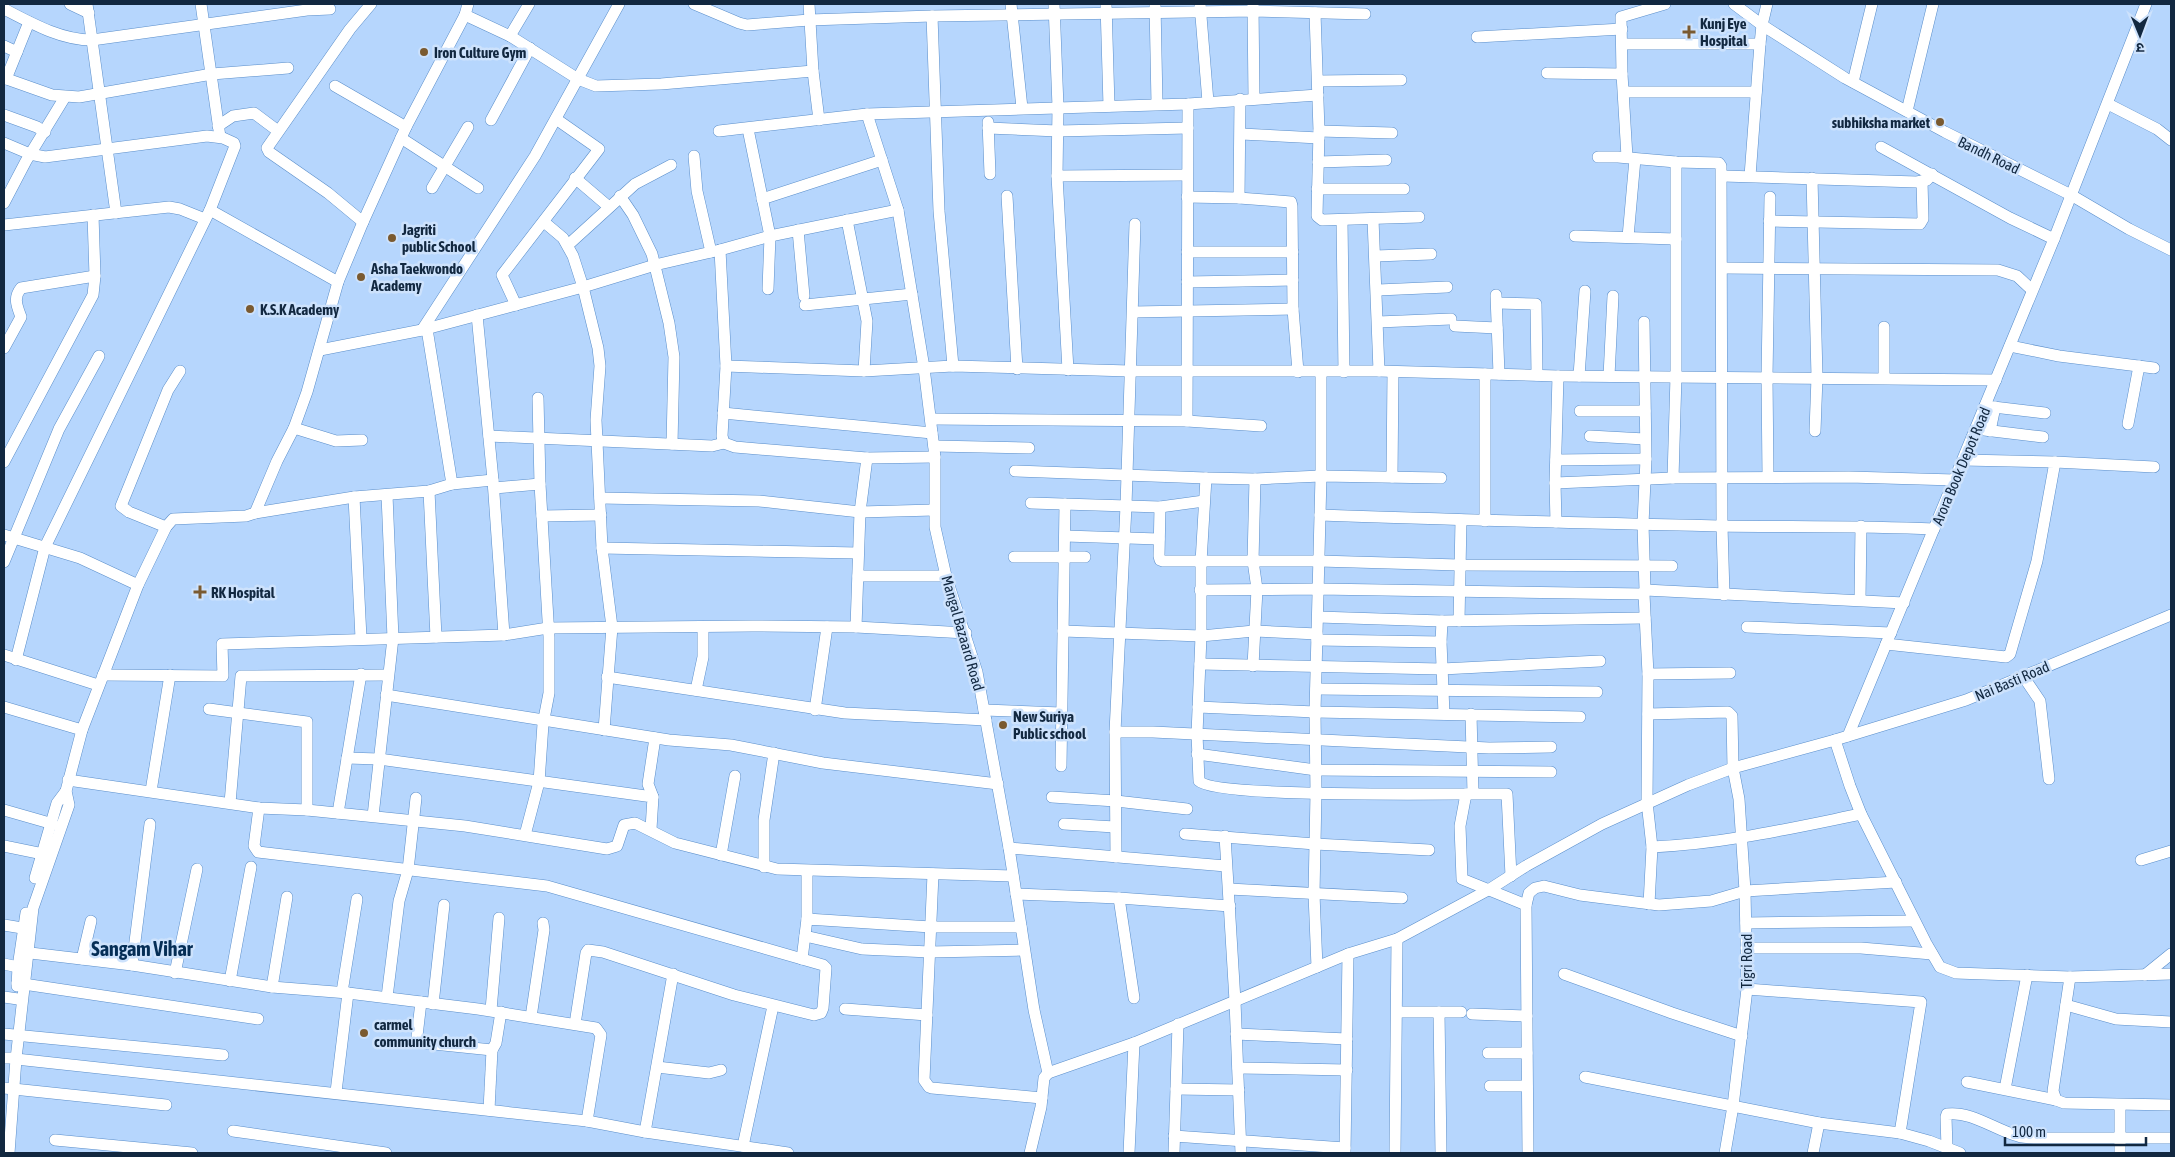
<svg xmlns="http://www.w3.org/2000/svg" width="2175" height="1157" font-family="'Asap Condensed','Noto Sans Devanagari',sans-serif">
  <rect width="100%" height="100%" fill="#b6d6fd"/>
  <g fill="none" stroke-linecap="round" stroke-linejoin="round">
    <g stroke="#5a8eca" stroke-width="12">
      <g id="minor">
        <path d="M70,4L89,13"/>
        <path d="M87,4L116,213"/>
        <path d="M201,4L220,137"/>
        <path d="M694,4L739,23L747,25L809,20L932,16L1254,11L1365,14"/>
        <path d="M809,4L813,71L819,120"/>
        <path d="M1011,4L1022,108"/>
        <path d="M1054,4L1058,107L1057,176L1068,370"/>
        <path d="M1106,4L1109,106"/>
        <path d="M1155,4L1157,104"/>
        <path d="M1200,4L1208,102"/>
        <path d="M1734,4L1762,25L1845,78L1945,132L2071,195L2129,229L2171,250"/>
        <path d="M1253,5L1254,99"/>
        <path d="M4,9C31,23 61,40 92,40L307,10L330,9"/>
        <path d="M1315,13L1319,131L1317,216L1322,220L1419,217"/>
        <path d="M465,15L510,36L578,79L596,86L661,84L813,71"/>
        <path d="M932,16L939,211L953,366"/>
        <path d="M510,36L529,4"/>
        <path d="M1477,37L1622,29"/>
        <path d="M1622,44H1760"/>
        <path d="M4,46L17,52"/>
        <path d="M1547,73L1622,74"/>
        <path d="M4,78L52,95L79,97L212,74L288,68"/>
        <path d="M6,79L29,22"/>
        <path d="M1318,81L1401,80"/>
        <path d="M1853,82L1872,4"/>
        <path d="M335,86L406,127"/>
        <path d="M1624,92H1756"/>
        <path d="M2108,104L2157,129L2171,140"/>
        <path d="M1907,111L1933,4"/>
        <path d="M867,114L898,210L924,368L935,457V527L946,576L977,672L1009,848L1034,1010L1048,1073L1044,1078L1041,1107L1030,1153"/>
        <path d="M4,115L37,127L45,132"/>
        <path d="M491,120L530,48"/>
        <path d="M988,122L990,174"/>
        <path d="M218,126L233,116L254,113L278,131"/>
        <path d="M988,128L1058,131L1188,128"/>
        <path d="M748,129L770,236L768,289"/>
        <path d="M719,131L867,114L1188,104L1318,95"/>
        <path d="M1319,131L1392,133"/>
        <path d="M1241,134L1319,138"/>
        <path d="M401,138L478,188"/>
        <path d="M4,143L30,154L45,157L207,136L223,138L234,143L235,146L210,210L45,547L16,660"/>
        <path d="M1881,147L2010,218L2054,239"/>
        <path d="M694,156L697,191L711,252"/>
        <path d="M1598,157H1618L1676,162L1719,163L1721,166L1722,526L1724,595"/>
        <path d="M1627,157L1622,74L1621,17L1665,4"/>
        <path d="M1318,162L1386,160"/>
        <path d="M1057,176L1187,175"/>
        <path d="M1723,176L1917,182L1927,180L1932,174"/>
        <path d="M1750,176L1760,44L1762,25L1767,4"/>
        <path d="M575,178L609,207"/>
        <path d="M1812,178L1817,377L1815,431"/>
        <path d="M432,188L468,127"/>
        <path d="M1317,189H1404"/>
        <path d="M620,196L633,215L652,254L669,323L674,357L672,444"/>
        <path d="M1007,196L1017,369"/>
        <path d="M1187,197L1239,198L1291,202L1292,206L1293,309L1298,372"/>
        <path d="M1239,198L1240,99"/>
        <path d="M762,199L882,160"/>
        <path d="M4,203L26,161L65,97"/>
        <path d="M210,210L338,282"/>
        <path d="M1373,219L1379,371"/>
        <path d="M847,220L867,321L864,371"/>
        <path d="M1342,220L1344,372"/>
        <path d="M1769,221L1920,224L1923,219L1922,181"/>
        <path d="M363,222L328,193L269,152L267,148L350,29L371,4"/>
        <path d="M544,222L563,238L573,256L583,287L598,348L600,366L596,420L602,548L612,627L604,730"/>
        <path d="M4,225L169,207L180,209L205,219"/>
        <path d="M798,230L804,296"/>
        <path d="M1575,236L1676,239"/>
        <path d="M1628,237L1635,159"/>
        <path d="M568,245L635,184L671,165"/>
        <path d="M720,250L726,366L722,436L724,443L735,447L867,458L935,457"/>
        <path d="M1187,252H1293"/>
        <path d="M1375,256L1431,254"/>
        <path d="M1722,268L1998,270L2017,276L2032,290"/>
        <path d="M1187,282L1293,280"/>
        <path d="M1378,290L1447,287"/>
        <path d="M1496,295L1499,374"/>
        <path d="M1497,303L1536,304L1537,375"/>
        <path d="M516,305L502,275L599,149L556,119"/>
        <path d="M805,305L912,294"/>
        <path d="M1133,312L1293,309"/>
        <path d="M477,315L493,480L504,635"/>
        <path d="M1378,322L1451,319"/>
        <path d="M1644,322L1646,459L1643,524L1645,590"/>
        <path d="M1455,326L1497,328"/>
        <path d="M427,329L452,484"/>
        <path d="M422,330L535,156L619,4"/>
        <path d="M2010,346L2059,356L2154,368"/>
        <path d="M4,348L21,317C17,306 13,298 21,288L95,276"/>
        <path d="M320,350L422,330L583,287L655,265L720,250L770,236L898,210"/>
        <path d="M726,366L864,371L953,366L1130,371H1379L1558,376L1996,380"/>
        <path d="M1579,376L1585,291"/>
        <path d="M1609,376L1613,296"/>
        <path d="M1884,377V327"/>
        <path d="M1985,406L2045,413"/>
        <path d="M1580,411H1645"/>
        <path d="M723,413L932,433"/>
        <path d="M931,419L1187,421L1261,426"/>
        <path d="M1187,421L1188,104"/>
        <path d="M2128,424L2139,366"/>
        <path d="M294,428L336,441L362,440"/>
        <path d="M1976,429L2043,437"/>
        <path d="M1990,431L1995,407"/>
        <path d="M489,436L712,446L724,443"/>
        <path d="M1590,436L1645,439"/>
        <path d="M934,446L1029,448"/>
        <path d="M1556,460L1646,459"/>
        <path d="M4,462L93,295L95,276L93,215"/>
        <path d="M2055,462L2154,467"/>
        <path d="M1015,471L1206,478L1255,479L1321,476L1441,478"/>
        <path d="M1392,477L1393,372"/>
        <path d="M1768,477L1767,377L1770,197"/>
        <path d="M1206,478L1201,562V636L1197,734L1199,781C1216,799 1467,793 1507,794L1511,876"/>
        <path d="M1673,478L1849,477L1955,480"/>
        <path d="M1555,483L1673,478L1676,376V162"/>
        <path d="M494,488L540,484"/>
        <path d="M429,491L436,637"/>
        <path d="M354,497L361,638"/>
        <path d="M600,498L759,501L860,512L934,510"/>
        <path d="M1031,503L1160,507L1204,501"/>
        <path d="M1160,507L1159,556L1160,560L1163,561H1319L1459,565L1672,566"/>
        <path d="M255,513L354,497L429,491L452,484L493,480"/>
        <path d="M1320,515C1453,520 1586,523 1719,526C1791,527 1863,526 1934,529"/>
        <path d="M542,516L601,515"/>
        <path d="M1485,521V374"/>
        <path d="M1556,522L1555,483L1558,376"/>
        <path d="M166,527L129,512L121,506L168,390L180,371"/>
        <path d="M4,535L80,558L138,585"/>
        <path d="M1065,536L1159,539"/>
        <path d="M602,548L858,553"/>
        <path d="M1014,557H1085"/>
        <path d="M4,562L59,429L99,356"/>
        <path d="M858,576H946"/>
        <path d="M1200,590L1318,589L1644,594L1645,590L1904,603"/>
        <path d="M1644,594L1648,674L1647,802L1652,847L1649,904"/>
        <path d="M1860,600L1861,526"/>
        <path d="M1318,617L1442,621L1645,618"/>
        <path d="M1442,621L1441,642L1444,714"/>
        <path d="M1459,621L1461,520"/>
        <path d="M856,627L860,512L867,458"/>
        <path d="M1747,627L1891,633"/>
        <path d="M1063,631L1201,636L1254,631L1317,634"/>
        <path d="M1317,640L1441,642"/>
        <path d="M1886,644L2006,657L2010,654L2037,561L2055,462L1963,460"/>
        <path d="M4,655L98,685"/>
        <path d="M1200,664L1442,669L1600,661"/>
        <path d="M1253,666L1257,589L1253,561L1255,479"/>
        <path d="M1648,674L1730,673"/>
        <path d="M103,675L223,676L222,644L504,635L548,628L752,626L856,627L966,633"/>
        <path d="M2023,676L2040,701L2049,779"/>
        <path d="M607,677L845,713L986,720"/>
        <path d="M1316,689L1597,692"/>
        <path d="M696,690L703,657V627"/>
        <path d="M386,695L669,740L731,745L823,763L998,784"/>
        <path d="M4,707L82,730"/>
        <path d="M1198,707L1315,712L1580,717"/>
        <path d="M209,709L307,722V810"/>
        <path d="M815,710L827,627"/>
        <path d="M984,710L1061,713"/>
        <path d="M1471,714L1473,793"/>
        <path d="M1648,714L1728,712L1732,716L1733,768L1739,799L1745,891L1747,989L1733,1106L1725,1153"/>
        <path d="M1115,732H1153L1489,748L1551,747"/>
        <path d="M1848,736L2054,239L2146,4"/>
        <path d="M1835,740L1850,786L1861,814L1926,943L1940,967L1956,973L2070,977L2171,974"/>
        <path d="M1197,754L1316,770L1551,772"/>
        <path d="M347,758L379,759L653,797L651,829"/>
        <path d="M1061,766L1065,504"/>
        <path d="M68,780L259,808L307,810L465,826L607,849L617,846L624,825L635,823L675,843L777,869L1013,876"/>
        <path d="M151,791L170,675"/>
        <path d="M1466,794L1460,826L1462,879L1526,905L1528,1153"/>
        <path d="M653,797L648,784L655,738"/>
        <path d="M1052,797L1116,801L1187,809"/>
        <path d="M230,803L241,676L388,675"/>
        <path d="M259,808L254,846L258,852L547,886L823,965L826,968L823,1008L821,1013L814,1015L734,995L603,952L588,950L586,953L575,1024"/>
        <path d="M4,810L53,824"/>
        <path d="M338,813L361,674"/>
        <path d="M373,816L393,638L387,495"/>
        <path d="M1064,824L1115,827"/>
        <path d="M1185,834L1315,844L1429,850"/>
        <path d="M525,835L539,782L543,724L549,693V637L540,484L538,398"/>
        <path d="M1225,836L1235,1001L1241,1153"/>
        <path d="M4,846L43,854"/>
        <path d="M1652,847C1723,844 1792,828 1861,814"/>
        <path d="M1009,848L1226,866"/>
        <path d="M721,855L735,776"/>
        <path d="M1116,857L1115,732L1126,506L1135,224"/>
        <path d="M2141,860L2171,851"/>
        <path d="M764,867V820L774,753"/>
        <path d="M933,874L924,1080L929,1087L932,1088L1042,1098"/>
        <path d="M35,878L57,803L66,791"/>
        <path d="M1229,889L1402,898"/>
        <path d="M1016,894L1119,898L1230,906"/>
        <path d="M1119,898L1134,998"/>
        <path d="M1526,905L1529,893L1535,888L1544,886L1580,895L1659,905L1711,901L1745,891L1896,882"/>
        <path d="M807,919V871"/>
        <path d="M1746,923L1914,921"/>
        <path d="M4,925L22,928"/>
        <path d="M805,936L862,949L930,952L1024,950"/>
        <path d="M1746,948H1861L1932,954"/>
        <path d="M22,952L132,965L272,987L348,993L478,1009L596,1028L601,1035L587,1121"/>
        <path d="M82,959L91,921"/>
        <path d="M802,959L807,919L931,927H1021"/>
        <path d="M4,964L18,967"/>
        <path d="M132,965L150,824"/>
        <path d="M1317,967L1314,894L1316,793L1315,712L1321,476V372"/>
        <path d="M175,973L197,869"/>
        <path d="M1564,974L1672,1013L1742,1036"/>
        <path d="M2145,975L2171,954"/>
        <path d="M2070,977L2053,1091L2056,1100L2064,1103L2171,1105"/>
        <path d="M230,981L251,867"/>
        <path d="M17,983L258,1019"/>
        <path d="M17,986L18,967L26,913"/>
        <path d="M272,987L287,897"/>
        <path d="M1747,989L1921,1002L1900,1133"/>
        <path d="M342,992L357,899"/>
        <path d="M4,997L18,999"/>
        <path d="M387,997L399,901L408,870L416,798"/>
        <path d="M421,1002L417,1036L419,1041L424,1043L492,1050L496,1043L501,1012"/>
        <path d="M433,1004L444,905"/>
        <path d="M2066,1005L2116,1019L2171,1022"/>
        <path d="M845,1009L927,1015"/>
        <path d="M491,1010L499,918"/>
        <path d="M1397,1012H1461"/>
        <path d="M1439,1012L1441,1153"/>
        <path d="M1472,1014L1527,1016"/>
        <path d="M531,1017L544,930L543,923"/>
        <path d="M4,1034L223,1055"/>
        <path d="M1236,1034L1347,1039"/>
        <path d="M1488,1053H1527"/>
        <path d="M4,1058H11"/>
        <path d="M16,1059L587,1121L645,1132L788,1153"/>
        <path d="M657,1067L709,1073L721,1070"/>
        <path d="M1238,1068L1347,1070"/>
        <path d="M1048,1073L1134,1043L1348,954L1397,939L1490,889L1526,866L1602,824L1688,785L1733,768L1835,740L1966,700L2171,615"/>
        <path d="M1585,1077L1819,1123L1900,1133L1929,1141L1960,1153"/>
        <path d="M1967,1082L2056,1100"/>
        <path d="M1490,1086H1527"/>
        <path d="M4,1088L166,1105"/>
        <path d="M1176,1089L1239,1090"/>
        <path d="M2005,1089L2027,975"/>
        <path d="M336,1092L348,993"/>
        <path d="M2120,1105V1153"/>
        <path d="M489,1110L492,1050"/>
        <path d="M233,1131L386,1153"/>
        <path d="M645,1132L673,974"/>
        <path d="M1174,1136L1345,1148"/>
        <path d="M55,1140L192,1153"/>
        <path d="M743,1146L773,1006"/>
        <path d="M1947,1148L1946,1117L1947,1114C1972,1111 1995,1130 2018,1136C2024,1138 2031,1138 2038,1138H2171"/>
        <path d="M9,1153L16,1059L33,908L69,805L66,791L82,730L138,585L166,527L173,519L246,516L255,513L277,461L294,428L307,392L338,282L363,222L406,127L465,15L468,4"/>
        <path d="M1129,1153L1134,1043"/>
        <path d="M1174,1153L1178,1024"/>
        <path d="M1345,1153L1348,954"/>
        <path d="M1395,1153L1397,939"/>
        <path d="M1813,1153L1819,1123"/>
      </g>
    </g>
    <use href="#minor" stroke="#fff" stroke-width="11"/>
  </g>
  <g fill="#7a5a30" stroke="#cde2fc" stroke-width="2">
    <path d="M1686.5 24.5h5v5h5v5h-5v5h-5v-5h-5v-5h5z"/>
    <circle cx="424" cy="52" r="5"/>
    <circle cx="1940" cy="122" r="5"/>
    <circle cx="392" cy="238" r="5"/>
    <circle cx="361" cy="277" r="5"/>
    <circle cx="250" cy="309" r="5"/>
    <path d="M197.5 584.5h5v5h5v5h-5v5h-5v-5h-5v-5h5z"/>
    <circle cx="1003" cy="725" r="5"/>
    <circle cx="364" cy="1033" r="5"/>
  </g>
  <g text-anchor="middle" dominant-baseline="central" stroke-width="5" stroke-linejoin="round" paint-order="stroke">
    <g font-size="15" font-weight="bold" fill="#122840" stroke="#cde2fc" text-anchor="start">
      <text x="1700" y="23">Kunj Eye<tspan x="1700" dy="17">Hospital</tspan></text>
      <text x="434" y="52">Iron Culture Gym</text>
      <text x="1930" y="122" text-anchor="end">subhiksha market</text>
      <text x="402" y="229">Jagriti<tspan x="402" dy="17">public School</tspan></text>
      <text x="371" y="268">Asha Taekwondo<tspan x="371" dy="17">Academy</tspan></text>
      <text x="260" y="309">K.S.K Academy</text>
      <text x="211" y="592">RK Hospital</text>
      <text x="1013" y="716">New Suriya<tspan x="1013" dy="17">Public school</tspan></text>
      <text x="374" y="1024">carmel<tspan x="374" dy="17">community church</tspan></text>
    </g>
    <g font-size="15" fill="#122840" stroke="#cde2fc">
      <text transform="translate(1989 155) rotate(26)">Bandh Road</text>
      <text transform="translate(1961 466) rotate(-67)">Arora Book Depot Road</text>
      <text transform="translate(963 633) rotate(74)">Mangal Bazaard Road</text>
      <text transform="translate(2012 681) rotate(-23)">Nai Basti Road</text>
      <text transform="translate(1746 961) rotate(-90)">Tigri Road</text>
    </g>
    <g font-size="20" font-weight="bold" fill="#052e56" stroke="#cde2fc">
      <text x="142" y="948">Sangam Vihar</text>
    </g>
  </g>
  <rect width="2175" height="1157" fill="none" stroke="#122840" stroke-width="10"/>
  <g transform="translate(2140 35) rotate(179)" stroke="#cde2fc" stroke-width="4" paint-order="stroke">
  <path d="M0-4L9 19L0 12L-9 19Z" fill="#122840"/>
  <text y="-8" font-size="14" font-weight="bold" text-anchor="middle" fill="#122840">उ</text>
  </g>
  <path d="M2005 1137v8h141v-8" fill="none" stroke="#122840" stroke-width="2.5"/>
  <text x="2012" y="1137" font-size="15" fill="#122840" stroke="#cde2fc" stroke-width="4" paint-order="stroke">100 m</text>
</svg>
